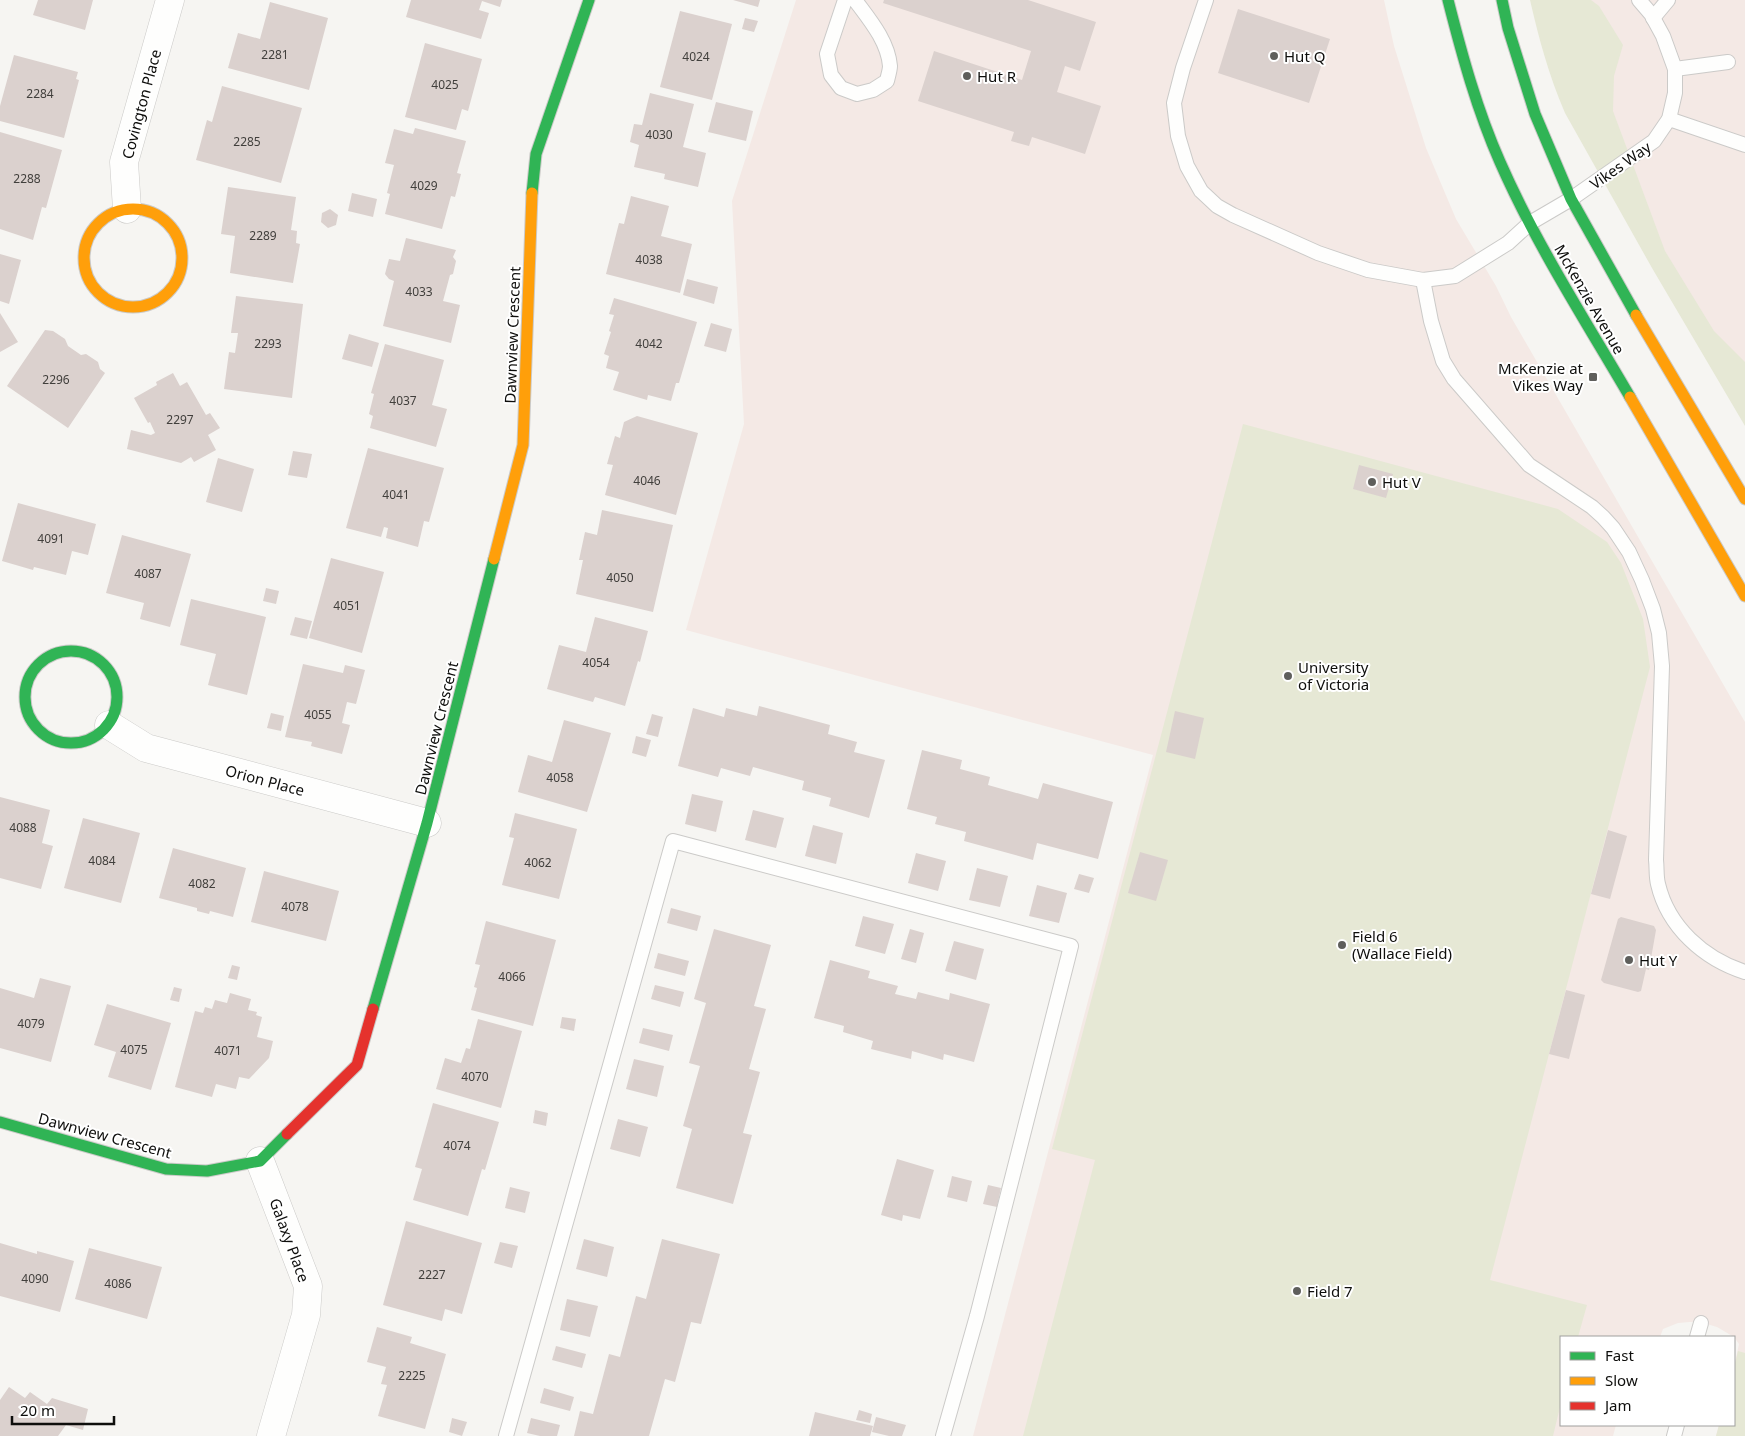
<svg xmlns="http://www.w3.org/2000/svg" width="1745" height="1436" font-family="'Noto Sans',sans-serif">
  <rect width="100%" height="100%" fill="#f6f5f2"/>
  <g fill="#f4e9e5">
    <path d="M796,0H1384L1394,46L1426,148L1456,219L1496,286L1511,317L1745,722V1436H1716L1719,1425H1734V1367L1739,1344L1734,1337L1717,1327L1700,1322H1690L1678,1323L1663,1329L1660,1337H1561V1425H1616L1613,1436H973L1153,755L686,630L744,424L732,201Z"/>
    <path d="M1543,0H1745V411L1624,202Z"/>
  </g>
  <g fill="#e6e8d5">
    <path d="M1530,0H1591L1599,6L1623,45L1614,76L1613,111L1665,251L1714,331L1745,362V426L1652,268L1565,113C1549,76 1539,39 1530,0Z"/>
    <path d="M1243,424L1558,509L1607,542L1621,563L1643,619L1650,667L1490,1280L1587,1305L1578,1337H1561V1403L1553,1436H1023L1095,1160L1052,1149Z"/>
    <path d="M1738,1351L1745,1353V1436H1716L1719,1425H1734V1367Z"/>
  </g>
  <g fill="#dbd1ce">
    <path d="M38,0H93L85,30L33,15Z"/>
    <path d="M411,0H502L500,7L482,1L479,10L489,13L481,39L406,17Z"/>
    <path d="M733,0H760L758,7Z"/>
    <path d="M884,0H1028L1096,22L1080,71L1065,66L1057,92L1101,106L1085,154L1032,137L1029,146L1011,141L1014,132L918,101L934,51L1022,80L1031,51L883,3Z"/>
    <path d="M270,2L328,18L309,90L228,68L238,33L260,39Z"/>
    <path d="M1238,9L1330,39L1309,103L1218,73Z"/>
    <path d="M680,11L732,24L712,100L660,87Z"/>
    <path d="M745,18L758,21L754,32L742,29Z"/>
    <path d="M425,43L482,59L468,111L462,109L456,130L405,117Z"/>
    <path d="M14,55L78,72L76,79L79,80L64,138L0,121V106Z"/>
    <path d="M222,86L302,108L281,183L196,160L207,120L212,122Z"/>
    <path d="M650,93L694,104L683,147L706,153L698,187L664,179L665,174L634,167L639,145L630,142L634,124L642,125Z"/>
    <path d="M716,102L753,111L746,141L708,132Z"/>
    <path d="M415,128L466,141L457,173L461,174L455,197L451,196L442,229L385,214L390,194L387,193L394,165L385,163L394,129L413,134Z"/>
    <path d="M0,132L62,150L46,208L42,207L33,240L0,229Z"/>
    <path d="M228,187L296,197L291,230L297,231L296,243L300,244L293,283L230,273L235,236L221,234Z"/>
    <path d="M352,193L377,199L373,217L348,211Z"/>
    <path d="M631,196L669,206L661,236L692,244L680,293L606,274L619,223L624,224Z"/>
    <path d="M330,209L338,215L336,225L328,228L321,222L322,213Z"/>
    <path d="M406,238L456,250L453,257L456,261L453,274L450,275L443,301L460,305L451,343L383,326L394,281L389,279L385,274L389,259L400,261Z"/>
    <path d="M0,254L21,260L9,304L0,301Z"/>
    <path d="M687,279L718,287L714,304L683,295Z"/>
    <path d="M236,296L303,304L292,398L224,389L229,352L235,353L238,333H231Z"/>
    <path d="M614,298L697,322L679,383H676L671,401L648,395L647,400L613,390L619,372L606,368L609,356L604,354L611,332L609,331L614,315L609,314Z"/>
    <path d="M0,313L18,342L0,352Z"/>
    <path d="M711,323L732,329L726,352L704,346Z"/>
    <path d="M45,330L53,331L65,339L68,346L81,355L86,354L98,362L100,369L105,373L68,428L7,386Z"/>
    <path d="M349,334L379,343L372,367L342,359Z"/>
    <path d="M385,344L444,360L432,405L447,409L436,447L370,428L373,416L369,414L374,394L371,393Z"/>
    <path d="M173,373L180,386L187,382L206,415L210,413L220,428L208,435L216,450L194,462L191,457L181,463L127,449L131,430L151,435L155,433L150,422L148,423L134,398L157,385L156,382Z"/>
    <path d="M637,416L698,433L676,515L605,495L613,465L607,464L615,436L620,438L624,422Z"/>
    <path d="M368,448L444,468L429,522L424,521L418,547L386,538L388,528L384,527L381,537L346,528Z"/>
    <path d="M293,451L312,454L307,478L288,475Z"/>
    <path d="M218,458L254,469L242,512L206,502Z"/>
    <path d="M1359,465L1393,474L1386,498L1353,489Z"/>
    <path d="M18,503L96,524L88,555L72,551L66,575L34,567L33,570L2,561Z"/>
    <path d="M602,510L673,525L653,612L576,594L583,560H579L585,532L597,535Z"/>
    <path d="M122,535L191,554L170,627L140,619L144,603L106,593Z"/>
    <path d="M331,558L384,572L362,653L309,638Z"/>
    <path d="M266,588L279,591L276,604L263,601Z"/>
    <path d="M191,599L266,617L247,695L208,685L216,654L180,645Z"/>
    <path d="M295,617L312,621L307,639L290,635Z"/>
    <path d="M595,617L648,631L640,662L638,661L625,706L595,697L593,702L547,689L559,645L586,652Z"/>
    <path d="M303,664L343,673L345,665L365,670L356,704L347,702L342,723L350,725L342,754L311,746L312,742L285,737Z"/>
    <path d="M759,706L830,725L828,734L857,742L854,752L885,760L869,818L829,806L831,798L802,790L804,781L753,767L750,776L721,768L718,777L678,766L693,708L724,717L726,708L757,716Z"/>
    <path d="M1175,711L1204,718L1195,759L1166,752Z"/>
    <path d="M271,713L284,716L281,731L267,728Z"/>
    <path d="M652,714L663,717L658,737L646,734Z"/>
    <path d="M564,720L611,733L587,812L518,792L528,755L552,762Z"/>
    <path d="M636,736L651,740L646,757L632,753Z"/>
    <path d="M922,750L962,760L960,769L990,777L988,785L1038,799L1043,783L1113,802L1098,859L1037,843L1033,860L964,841L966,832L935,824L937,817L907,809Z"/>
    <path d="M692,794L723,801L716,832L685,824Z"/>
    <path d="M0,797L50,810L42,843L53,846L41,889L0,878Z"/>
    <path d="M753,810L784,818L776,848L745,840Z"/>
    <path d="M515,813L577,829L559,899L502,885L514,838L509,837Z"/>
    <path d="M83,818L140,833L121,903L64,888Z"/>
    <path d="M813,825L843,833L836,864L805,856Z"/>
    <path d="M1608,830L1627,836L1610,899L1591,894Z"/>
    <path d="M173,848L246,868L233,917L210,911L209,914L197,911V908L159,898Z"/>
    <path d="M1140,852L1168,860L1156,901L1128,893Z"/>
    <path d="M916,853L946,861L938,891L908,883Z"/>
    <path d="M977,868L1008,876L1000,907L969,900Z"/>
    <path d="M264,871L339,891L326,941L251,922Z"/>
    <path d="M1079,874L1094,878L1089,893L1074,889Z"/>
    <path d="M1037,885L1067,893L1059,923L1029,916Z"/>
    <path d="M671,908L701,916L697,931L667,923Z"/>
    <path d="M863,916L894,924L885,954L855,946Z"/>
    <path d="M1621,917L1654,926L1656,930L1649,970L1646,969L1641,991L1638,992L1604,983L1601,980L1618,919Z"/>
    <path d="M486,921L556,940L533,1026L471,1010L477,988L474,987L480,965L475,964Z"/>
    <path d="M714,929L771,945L754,1006L766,1009L749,1069L760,1072L743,1133L752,1135L733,1204L676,1188L692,1129L683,1126L700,1066L689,1063L706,1003L694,999Z"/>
    <path d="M910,929L924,933L916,963L901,959Z"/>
    <path d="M954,941L984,949L976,980L945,971Z"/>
    <path d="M658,953L689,961L685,976L654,968Z"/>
    <path d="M830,960L870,971L868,978L898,986L895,994L916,999L918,992L949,1000L950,993L990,1004L974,1062L944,1054L943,1060L912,1051L911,1059L871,1049L873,1041L843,1032L844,1026L814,1018Z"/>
    <path d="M232,965L240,967L237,980L228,978Z"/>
    <path d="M40,978L71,986L51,1062L0,1048V988L34,998Z"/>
    <path d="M655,985L684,992L680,1007L651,999Z"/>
    <path d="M174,987L182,989L179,1002L170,1000Z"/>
    <path d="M1566,990L1585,995L1569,1059L1549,1054Z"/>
    <path d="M230,993L251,999L248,1010L257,1012L256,1015L262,1017L257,1037L273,1041L269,1058L249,1079L239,1077L236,1089L216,1084L212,1097L175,1087L195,1011L203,1013L205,1007L212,1009L215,1000L227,1003Z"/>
    <path d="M107,1004L171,1023L151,1090L108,1077L116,1052L94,1045Z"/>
    <path d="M562,1017L576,1019L574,1031L560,1028Z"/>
    <path d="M478,1019L522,1031L501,1108L436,1089L445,1058L461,1063L466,1048L470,1049Z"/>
    <path d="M643,1028L673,1035L669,1051L639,1043Z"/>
    <path d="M634,1059L664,1066L657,1097L626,1089Z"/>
    <path d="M433,1103L499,1122L485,1170L482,1169L468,1216L413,1200L422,1169L415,1167Z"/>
    <path d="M535,1110L548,1113L546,1126L533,1123Z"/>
    <path d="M618,1119L648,1127L640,1157L610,1149Z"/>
    <path d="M897,1159L934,1170L920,1219L903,1215L902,1221L881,1215Z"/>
    <path d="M952,1176L972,1181L967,1202L947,1197Z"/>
    <path d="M988,1185L1001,1188L997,1207L983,1204Z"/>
    <path d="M510,1187L530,1192L525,1213L505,1208Z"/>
    <path d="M406,1221L482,1243L462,1314L445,1309L442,1321L383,1305Z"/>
    <path d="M584,1239L614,1247L607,1277L576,1269Z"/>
    <path d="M662,1239L720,1254L701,1324L691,1322L675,1382L665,1379L649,1436H574L580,1411L593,1414L609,1354L620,1357L636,1296L646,1299Z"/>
    <path d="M500,1242L518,1246L512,1268L494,1263Z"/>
    <path d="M0,1243L37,1254V1251L74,1261L60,1312L0,1296Z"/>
    <path d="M89,1248L162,1267L147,1319L75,1299Z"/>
    <path d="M567,1299L598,1306L590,1337L560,1330Z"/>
    <path d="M377,1327L412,1337L410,1343L446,1354L425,1429L378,1416L387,1385L381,1384L386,1367L367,1362Z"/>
    <path d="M556,1346L586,1354L582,1368L552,1360Z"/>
    <path d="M9,1387L25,1398L30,1392L47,1404L52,1398L88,1409L83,1430L66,1425L58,1436H0V1400Z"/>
    <path d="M544,1388L574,1397L570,1411L540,1403Z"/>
    <path d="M859,1410L872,1414L870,1423L856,1420Z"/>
    <path d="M815,1412L873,1426L870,1436H809Z"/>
    <path d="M876,1417L906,1425L902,1436H889L872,1432Z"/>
    <path d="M452,1418L467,1422L462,1436L449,1432Z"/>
    <path d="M531,1418L560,1425L557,1436H540L527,1433Z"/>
  </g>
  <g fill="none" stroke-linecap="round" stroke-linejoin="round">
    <g stroke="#cbcac8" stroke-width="16">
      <g id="lane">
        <path d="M845,0L827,54L831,75L841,88L857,94L873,90L887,81C888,76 890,70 890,66C888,41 869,19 855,0"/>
        <path d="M1206,0L1183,68L1174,103L1178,136L1187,166L1201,191L1217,206L1233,215L1318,253L1368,270L1423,280L1455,276L1508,243L1530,223L1571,199L1654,141L1669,119L1675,93V69L1663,36L1651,14L1639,0"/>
        <path d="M1653,18L1668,0"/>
        <path d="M1675,69L1728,62"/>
        <path d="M1669,119L1745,145"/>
        <path d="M1423,280L1431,321L1443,361L1454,379L1529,465L1592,507L1603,517L1613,528L1629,552L1642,580L1653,609L1659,633L1662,666L1656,860C1657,868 1656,876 1658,884C1668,927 1704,959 1745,972"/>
        <path d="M1697,1337L1701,1323"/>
        <path d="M506,1436L673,841L1071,946L977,1316L943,1436"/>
        <path d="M1674,1436L1677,1425"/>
      </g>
    </g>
    <g stroke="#cbcac8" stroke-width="29">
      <g id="street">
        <path d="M127,209L124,162L170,0"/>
        <path d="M109,725L146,748L427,823"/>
        <path d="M260,1161L308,1286L306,1315L271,1436"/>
      </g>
    </g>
    <g stroke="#cbcac8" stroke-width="13">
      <g id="fast">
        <path d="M1448,0C1462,55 1477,110 1500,162C1536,244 1585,320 1630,397"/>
        <path d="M1502,0L1508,28L1535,114L1571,199L1636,315"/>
        <path d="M532,193L536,154L589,0"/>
        <circle cx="71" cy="697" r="46"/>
        <path d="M373,1009L427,823L494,559"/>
        <path d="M0,1122L166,1169L207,1171L260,1161L287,1134"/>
      </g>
    </g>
    <g stroke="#cbcac8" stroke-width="13">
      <g id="slow">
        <circle cx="133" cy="258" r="49"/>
        <path d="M1636,315L1745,499"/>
        <path d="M1630,397L1745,596"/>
        <path d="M494,559L523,445L532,193"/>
      </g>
    </g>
    <g stroke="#cbcac8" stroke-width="13">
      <path id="jam" d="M287,1134L357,1065L373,1009"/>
    </g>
    <use href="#lane" stroke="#fefefd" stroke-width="14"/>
    <use href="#street" stroke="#fefefd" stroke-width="28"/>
    <use href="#fast" stroke="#30b455" stroke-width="11"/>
    <use href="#slow" stroke="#ff9f0a" stroke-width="11"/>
    <use href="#jam" stroke="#e5322d" stroke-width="11"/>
  </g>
  <g fill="#5f5f5c" stroke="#fff" stroke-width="2">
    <circle cx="1274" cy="56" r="5"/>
    <circle cx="967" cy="76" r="5"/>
    <rect x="1588" y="372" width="10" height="10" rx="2.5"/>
    <circle cx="1372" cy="482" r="5"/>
    <circle cx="1288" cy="676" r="5"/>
    <circle cx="1342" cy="945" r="5"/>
    <circle cx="1629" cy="960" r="5"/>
    <circle cx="1297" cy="1291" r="5"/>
  </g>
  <g text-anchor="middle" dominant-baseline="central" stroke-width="4" stroke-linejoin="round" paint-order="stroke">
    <g font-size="12" fill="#413f3c">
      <text x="275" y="54">2281</text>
      <text x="696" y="56">4024</text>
      <text x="445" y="84">4025</text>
      <text x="40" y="93">2284</text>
      <text x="659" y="134">4030</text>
      <text x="247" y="141">2285</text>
      <text x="27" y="178">2288</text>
      <text x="424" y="185">4029</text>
      <text x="263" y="235">2289</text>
      <text x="649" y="259">4038</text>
      <text x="419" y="291">4033</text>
      <text x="268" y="343">2293</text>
      <text x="649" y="343">4042</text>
      <text x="56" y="379">2296</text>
      <text x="403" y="400">4037</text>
      <text x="180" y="419">2297</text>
      <text x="647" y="480">4046</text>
      <text x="396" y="494">4041</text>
      <text x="51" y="538">4091</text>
      <text x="148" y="573">4087</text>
      <text x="620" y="577">4050</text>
      <text x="347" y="605">4051</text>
      <text x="596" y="662">4054</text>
      <text x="318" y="714">4055</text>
      <text x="560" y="777">4058</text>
      <text x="23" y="827">4088</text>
      <text x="102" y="860">4084</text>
      <text x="538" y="862">4062</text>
      <text x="202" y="883">4082</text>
      <text x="295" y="906">4078</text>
      <text x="512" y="976">4066</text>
      <text x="31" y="1023">4079</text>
      <text x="134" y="1049">4075</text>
      <text x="228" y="1050">4071</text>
      <text x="475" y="1076">4070</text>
      <text x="457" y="1145">4074</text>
      <text x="432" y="1274">2227</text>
      <text x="35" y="1278">4090</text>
      <text x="118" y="1283">4086</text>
      <text x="412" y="1375">2225</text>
    </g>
    <g font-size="15" fill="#0e0e0c" stroke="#fff" text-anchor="start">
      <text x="1284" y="56">Hut Q</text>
      <text x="977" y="76">Hut R</text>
      <text x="1583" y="368" text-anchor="end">McKenzie at<tspan x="1583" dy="17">Vikes Way</tspan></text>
      <text x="1382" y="482">Hut V</text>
      <text x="1298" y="667">University<tspan x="1298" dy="17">of Victoria</tspan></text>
      <text x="1352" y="936">Field 6<tspan x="1352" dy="17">(Wallace Field)</tspan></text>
      <text x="1639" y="960">Hut Y</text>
      <text x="1307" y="1291">Field 7</text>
    </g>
    <g font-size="15" fill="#0e0e0c" stroke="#fff">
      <text transform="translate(141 104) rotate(-75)">Covington Place</text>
      <text transform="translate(1620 165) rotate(-35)">Vikes Way</text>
      <text transform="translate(1590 299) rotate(60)">McKenzie Avenue</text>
      <text transform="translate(512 335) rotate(-88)">Dawnview Crescent</text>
      <text transform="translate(436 728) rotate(-76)">Dawnview Crescent</text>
      <text transform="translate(265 780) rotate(15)">Orion Place</text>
      <text transform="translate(105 1135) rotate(15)">Dawnview Crescent</text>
      <text transform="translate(290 1240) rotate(70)">Galaxy Place</text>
    </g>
  </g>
  <rect x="1560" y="1336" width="175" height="90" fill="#ffffff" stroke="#9f9f9e"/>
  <rect x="1570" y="1352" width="25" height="8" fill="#30b455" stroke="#9f9f9e"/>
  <text x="1605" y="1361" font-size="15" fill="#0e0e0c">Fast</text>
  <rect x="1570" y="1377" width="25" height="8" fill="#ff9f0a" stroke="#9f9f9e"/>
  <text x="1605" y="1386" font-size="15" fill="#0e0e0c">Slow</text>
  <rect x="1570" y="1402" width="25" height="8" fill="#e5322d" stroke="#9f9f9e"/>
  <text x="1605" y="1411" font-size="15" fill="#0e0e0c">Jam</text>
  <path d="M12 1416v8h102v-8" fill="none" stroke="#0e0e0c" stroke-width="2.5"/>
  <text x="20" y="1416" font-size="15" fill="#0e0e0c" stroke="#ffffff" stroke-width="4" paint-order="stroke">20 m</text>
</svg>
